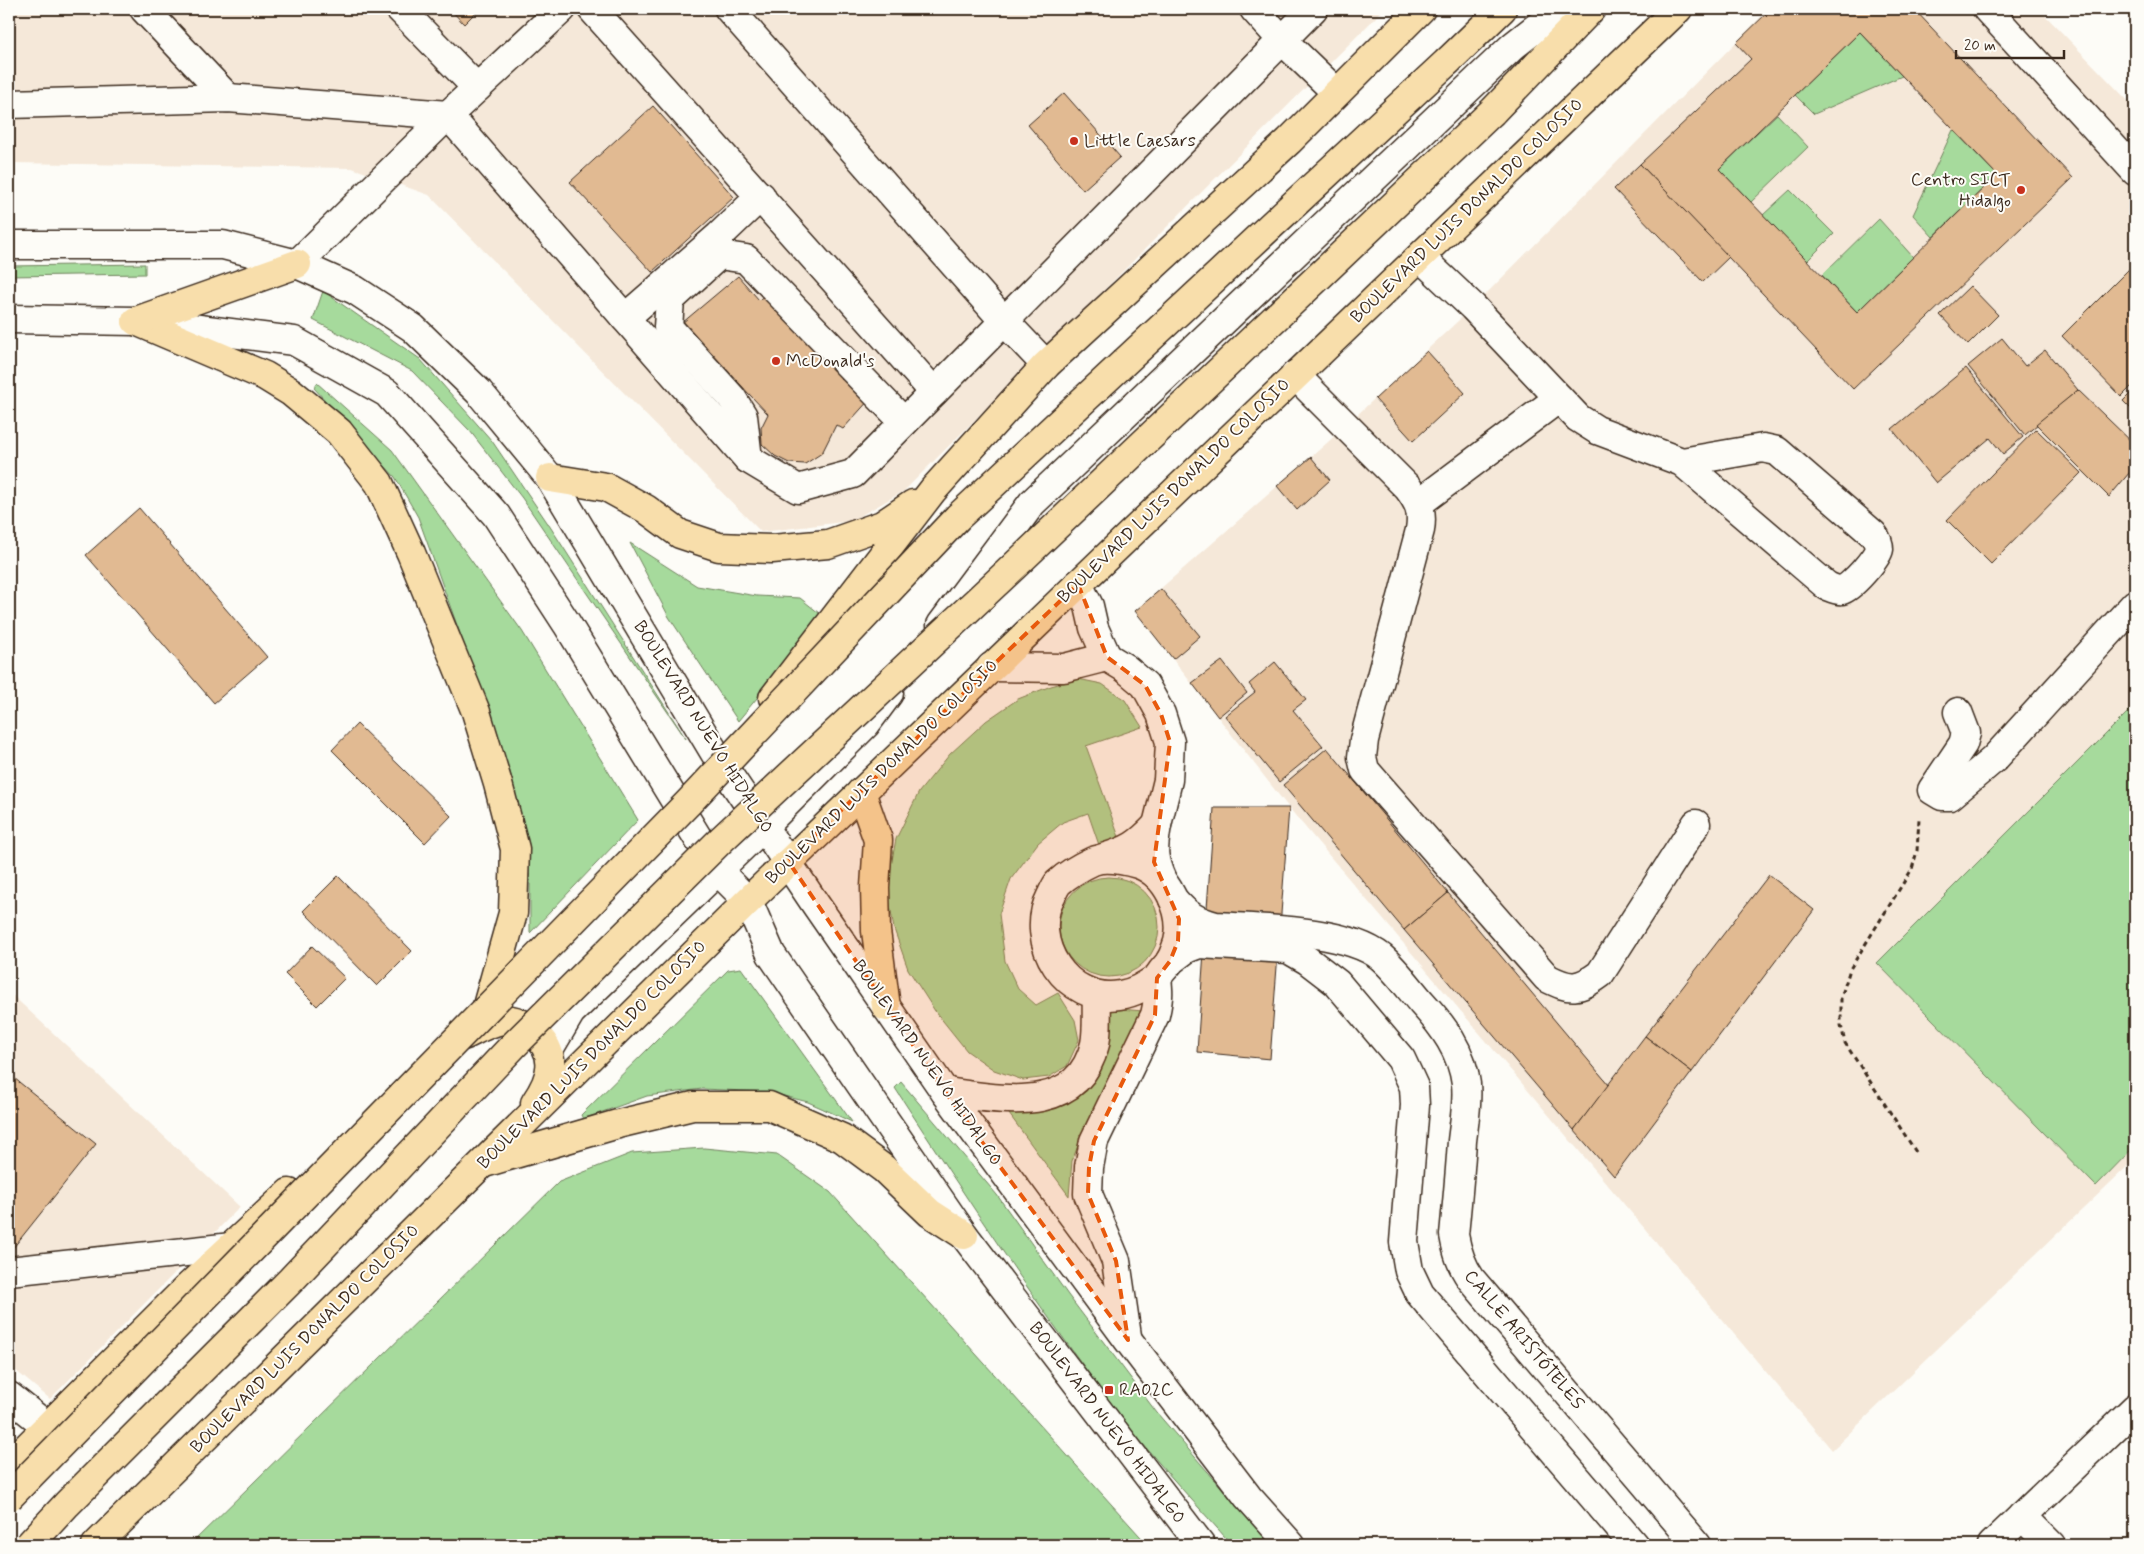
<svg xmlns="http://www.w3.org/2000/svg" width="2144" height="1554" font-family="Mynerve,sans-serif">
  <rect width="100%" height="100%" fill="#fdfcf7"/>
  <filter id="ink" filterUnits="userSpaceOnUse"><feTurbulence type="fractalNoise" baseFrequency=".02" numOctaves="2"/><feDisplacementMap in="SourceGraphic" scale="10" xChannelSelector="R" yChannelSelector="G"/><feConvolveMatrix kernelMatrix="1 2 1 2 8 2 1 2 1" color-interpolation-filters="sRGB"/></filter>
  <g filter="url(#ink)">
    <g fill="#f5e8d9">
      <path d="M9,9H1384L904,491L851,521L761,532L429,195L352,168L9,163Z"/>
      <path d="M1769,9H2039L2135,108V1159L1832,1450L1289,808L1135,611L1328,442L1473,307Z"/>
      <path d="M9,992L240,1207L50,1399L9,1365Z"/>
    </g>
    <g fill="#a6da9c" stroke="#70825d">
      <path d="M1860,32L1902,76L1814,114L1795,95Z"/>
      <path d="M1777,114L1808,147L1751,202L1719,169Z"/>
      <path d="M1953,130L1997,175L1933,237L1913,215Z"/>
      <path d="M1790,190L1834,234L1807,261L1763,215Z"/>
      <path d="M1879,219L1913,257L1857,312L1822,275Z"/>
      <path d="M145,264V274L9,276V266Z"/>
      <path d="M323,291L420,359L492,441L549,525L686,739L522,498L470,431L412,371L313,320Z"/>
      <path d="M317,383L392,450L522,631L638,820L530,933V880L525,832L510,772L418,517L395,477L314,388Z"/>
      <path d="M630,543L697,586L757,596L800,598L824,617L738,721L669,617Z"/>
      <path d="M1078,679L1102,684L1125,700L1142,727L1086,746L1119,837L1099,845L1088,813L1063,822L1038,843L1011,879L999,914L1005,961L1018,989L1036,1005L1058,993L1075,1020L1079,1040L1067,1066L1049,1077L1023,1080L994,1070L967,1051L935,1011L908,969L894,929L887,887L896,839L919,792L950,754L986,721L1018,699L1051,686Z"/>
      <path d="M2135,705V1146L2096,1186L1877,963Z"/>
      <circle cx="1109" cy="927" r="50"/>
      <path d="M741,968L852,1122L808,1102L768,1092L702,1089L647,1096L583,1119L581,1115L728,970Z"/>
      <path d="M1108,1008L1143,1011L1086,1125L1072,1161L1069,1196L1001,1103L1030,1108L1055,1107L1079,1095L1103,1066Z"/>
      <path d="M901,1082L997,1195L1068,1295L1157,1413L1271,1545H1232C1200,1508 1165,1472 1135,1434C1048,1323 971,1205 895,1088Z"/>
      <path d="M704,1148L777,1155L830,1192L1148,1545H190L559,1182L632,1153Z"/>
    </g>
    <g fill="#e1ba92" stroke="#3b2a1e" fill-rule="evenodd">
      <path d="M450,9H479L464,24Z"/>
      <path d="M1771,9H1914L2073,178L1853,389L1640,164L1751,59L1736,43ZM1860,32L1997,175L1857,312L1719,169Z"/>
      <path d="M1064,93L1120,157L1083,190L1028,125Z"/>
      <path d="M653,106L734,197L652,272L570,182Z"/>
      <path d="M1640,164L1729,257L1703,282L1614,189Z"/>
      <path d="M2135,263V383L2121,397L2062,336Z"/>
      <path d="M738,276L759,300L768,292L870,399L843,429L836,425L822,453L805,464L789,463L775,456L762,444L761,428L768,414L682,323Z"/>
      <path d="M1970,286L1998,315L1968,345L1940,315Z"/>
      <path d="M2002,338L2025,366L2045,350L2078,390L2025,435L1968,366Z"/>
      <path d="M1427,351L1465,393L1413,441L1375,399Z"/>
      <path d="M1966,368L2023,437L2003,454L1990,438L1936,483L1892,429Z"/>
      <path d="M2135,389V413L2123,401Z"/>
      <path d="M2078,390L2135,445V466L2109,497L2036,424Z"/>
      <path d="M2036,429L2081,473L1991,564L1947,520Z"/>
      <path d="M1311,457L1330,480L1297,510L1277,486Z"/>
      <path d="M139,508L267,657L214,703L86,555Z"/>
      <path d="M1161,589L1200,636L1173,659L1135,611Z"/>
      <path d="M1222,661L1247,693L1218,717L1192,683Z"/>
      <path d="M1275,662L1306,700L1293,710L1323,746L1279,782L1225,716L1255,692L1249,684Z"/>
      <path d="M357,724L451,816L425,843L332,750Z"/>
      <path d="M1327,748L1448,893L1404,930L1283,785Z"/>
      <path d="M1214,808H1289L1270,1059L1197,1052Z"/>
      <path d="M1769,875L1814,910L1692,1072L1645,1036Z"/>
      <path d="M338,876L412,951L377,986L303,911Z"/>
      <path d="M1448,893L1609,1085L1574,1130L1404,930Z"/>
      <path d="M312,946L345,978L317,1006L285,974Z"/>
      <path d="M1645,1036L1692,1072L1614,1176L1574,1130Z"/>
      <path d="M9,1074L96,1144L9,1253Z"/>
    </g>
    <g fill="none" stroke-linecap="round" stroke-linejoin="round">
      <g stroke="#3b2a1e" stroke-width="31">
        <g id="minor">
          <path d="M144,9L228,98"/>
          <path d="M400,9L477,88"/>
          <path d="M592,9L934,392"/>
          <path d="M729,9L1004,321L1046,365"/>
          <path d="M1254,9L1282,40L1336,92"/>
          <path d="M1987,9L2135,171"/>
          <path d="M9,104L228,98L448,115L748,459L798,489L853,474L1313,9"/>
          <path d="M9,245H223L297,264L355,290L413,328L479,392L550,478L722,765L816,905L945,1092L1128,1340L1248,1497L1291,1545"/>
          <path d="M1420,257L1473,307L1578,418L1597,430L1682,462L1827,586C1832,588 1837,591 1842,590C1851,588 1878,557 1879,549C1879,543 1877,539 1873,534L1777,451L1763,448L1682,462"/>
          <path d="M297,264L448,115L562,9"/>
          <path d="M625,318L719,236L761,196"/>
          <path d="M9,319L136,321L294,341L387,393L496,515L567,624L718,871L748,901L771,954L964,1235L1201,1545"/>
          <path d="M1295,375L1408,488C1419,503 1423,511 1420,530L1364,740L1362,757L1365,770L1547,978C1571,990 1578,990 1600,974L1696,824"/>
          <path d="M748,459L743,416L732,398L668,327L670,300L719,255L746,259L904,422"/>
          <path d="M1419,503L1559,398"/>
          <path d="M1078,584L1089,606L1094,628L1107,657L1125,668L1145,685L1161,714L1170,742L1168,780L1157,825"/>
          <path d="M941,625L1032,503L1513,46L1560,9"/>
          <path d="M991,667L1064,668L1107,657"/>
          <path d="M1958,712L1966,733L1963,744L1932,790L1942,796H1950L1994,759L2135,604"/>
          <path d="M1103,858C1130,850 1138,845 1157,825C1153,849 1152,858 1162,880"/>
          <path d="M1173,899C1187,915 1195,921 1216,926C1260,929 1346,929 1381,957C1396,970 1409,988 1422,1003C1443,1026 1462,1051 1466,1084C1468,1103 1464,1123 1462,1141C1460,1173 1457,1204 1454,1235C1457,1252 1461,1265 1471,1279L1697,1545"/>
          <path d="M1170,961L1186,949L1199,944L1288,949L1307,960L1337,983L1401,1059L1414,1087L1415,1105L1404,1242L1409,1271L1420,1294L1634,1545"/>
          <path d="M548,1051L571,1012L764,826L866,724L889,693"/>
          <path d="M945,1092C1001,1099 1077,1117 1095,1044C1098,1029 1096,1010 1097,995"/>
          <path d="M9,1271L232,1247"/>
          <path d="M1127,1336L1116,1261L1088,1194L1089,1167L1094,1141L1155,1015C1157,1006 1159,998 1158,989C1158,986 1157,981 1158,978C1159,973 1166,967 1169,963C1173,957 1176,948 1178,942C1185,912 1167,874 1138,864C1124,860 1107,856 1093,861C1080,867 1069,873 1058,883C1055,887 1053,892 1051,896C1027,942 1067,1004 1120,995C1134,993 1145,986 1157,978"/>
          <path d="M9,1396L48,1427"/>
          <path d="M2022,1516L2051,1545"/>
          <path d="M1992,1545L2135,1408"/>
        </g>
      </g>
      <g stroke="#3b2a1e" stroke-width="31">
        <g id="major">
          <path d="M1448,61L1502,9"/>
          <path d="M1492,112L1591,9"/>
          <path d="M136,321L265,376L291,392L339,432L379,483L411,553L476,712L498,784L515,849L513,913L487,1006"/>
          <path d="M136,321L297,264"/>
          <path d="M550,478L606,487L646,509L680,534L719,547L772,549L828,544L882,525L913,504"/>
          <path d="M773,698L933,490L1046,365L1289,141L1421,9"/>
          <path d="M861,792L878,840L875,887L876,931L886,1007"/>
          <path d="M463,1036C477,1030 495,1018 511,1020C518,1021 526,1026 532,1031C559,1053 553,1077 535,1103"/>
          <path d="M484,1163L618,1124L693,1106H769L842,1138L884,1169L930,1213L964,1235"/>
          <path d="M9,1465L187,1288L289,1193"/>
          <path d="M96,1545L748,901L1678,9"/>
        </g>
      </g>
      <path stroke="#3b2a1e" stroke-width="3" stroke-dasharray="5 4" stroke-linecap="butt" d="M1916,1152L1845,1043L1841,1025V998L1850,969L1912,869L1917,851L1919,819"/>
      <use href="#minor" stroke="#fdfcf7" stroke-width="28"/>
      <use href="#major" stroke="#f8deab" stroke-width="28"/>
      <g stroke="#3b2a1e" stroke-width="31" stroke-linecap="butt">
        <g id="major-bridge">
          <path d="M9,1497L689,802L958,517L1448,61"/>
          <path d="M29,1545L67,1504L291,1280L513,1046L722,839L1008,572L1492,112"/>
        </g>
      </g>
      <use href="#major-bridge" stroke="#f8deab" stroke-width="28"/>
    </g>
  </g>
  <path fill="#e8590c" fill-opacity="0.2" stroke="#e8590c" stroke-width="4" stroke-dasharray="10 6" stroke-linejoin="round" d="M1078,584L1107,657L1145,685L1161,714L1170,742L1154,862L1179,919L1178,941L1170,961L1157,978L1155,1015L1094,1141L1089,1167L1088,1194L1116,1261L1128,1340L945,1092L788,861Z"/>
  <g fill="#c8321e" stroke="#fdfcf7" stroke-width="2">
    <circle cx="1074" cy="141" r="5"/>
    <circle cx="2021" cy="190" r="5"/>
    <circle cx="776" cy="361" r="5"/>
    <rect x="1104" y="1385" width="10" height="10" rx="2.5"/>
  </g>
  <g text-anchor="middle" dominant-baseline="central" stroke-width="4" stroke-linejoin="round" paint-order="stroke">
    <g font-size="18" fill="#3b2a1e" stroke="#fdfcf7" text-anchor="start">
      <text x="1084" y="141">Little Caesars</text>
      <text x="2011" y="180" text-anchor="end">Centro SICT<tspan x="2011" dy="21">Hidalgo</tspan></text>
      <text x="786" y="361">McDonald's</text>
      <text x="1119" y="1390">RA02C</text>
    </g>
    <g font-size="18" fill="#3b2a1e" stroke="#fdfcf7">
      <text transform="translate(1467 211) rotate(-44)">BOULEVARD LUIS DONALDO COLOSIO</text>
      <text transform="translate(1174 491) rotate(-44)">BOULEVARD LUIS DONALDO COLOSIO</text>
      <text transform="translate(703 727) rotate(58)">BOULEVARD NUEVO HIDALGO</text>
      <text transform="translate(882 772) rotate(-44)">BOULEVARD LUIS DONALDO COLOSIO</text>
      <text transform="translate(592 1055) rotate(-45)">BOULEVARD LUIS DONALDO COLOSIO</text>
      <text transform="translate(927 1063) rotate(55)">BOULEVARD NUEVO HIDALGO</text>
      <text transform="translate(305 1339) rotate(-45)">BOULEVARD LUIS DONALDO COLOSIO</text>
      <text transform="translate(1524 1340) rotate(50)">CALLE ARISTÓTELES</text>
      <text transform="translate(1107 1423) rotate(53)">BOULEVARD NUEVO HIDALGO</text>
    </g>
  </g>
  <rect width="2144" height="1554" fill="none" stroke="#fdfcf7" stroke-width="30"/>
  <rect x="15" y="15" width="2114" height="1524" fill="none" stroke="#3b2a1e" stroke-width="2" filter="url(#ink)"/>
  <path d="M1956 50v8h108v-8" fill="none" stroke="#3b2a1e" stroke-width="2.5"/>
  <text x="1964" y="50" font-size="15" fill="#3b2a1e" stroke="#fdfcf7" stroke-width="4" paint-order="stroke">20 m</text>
</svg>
